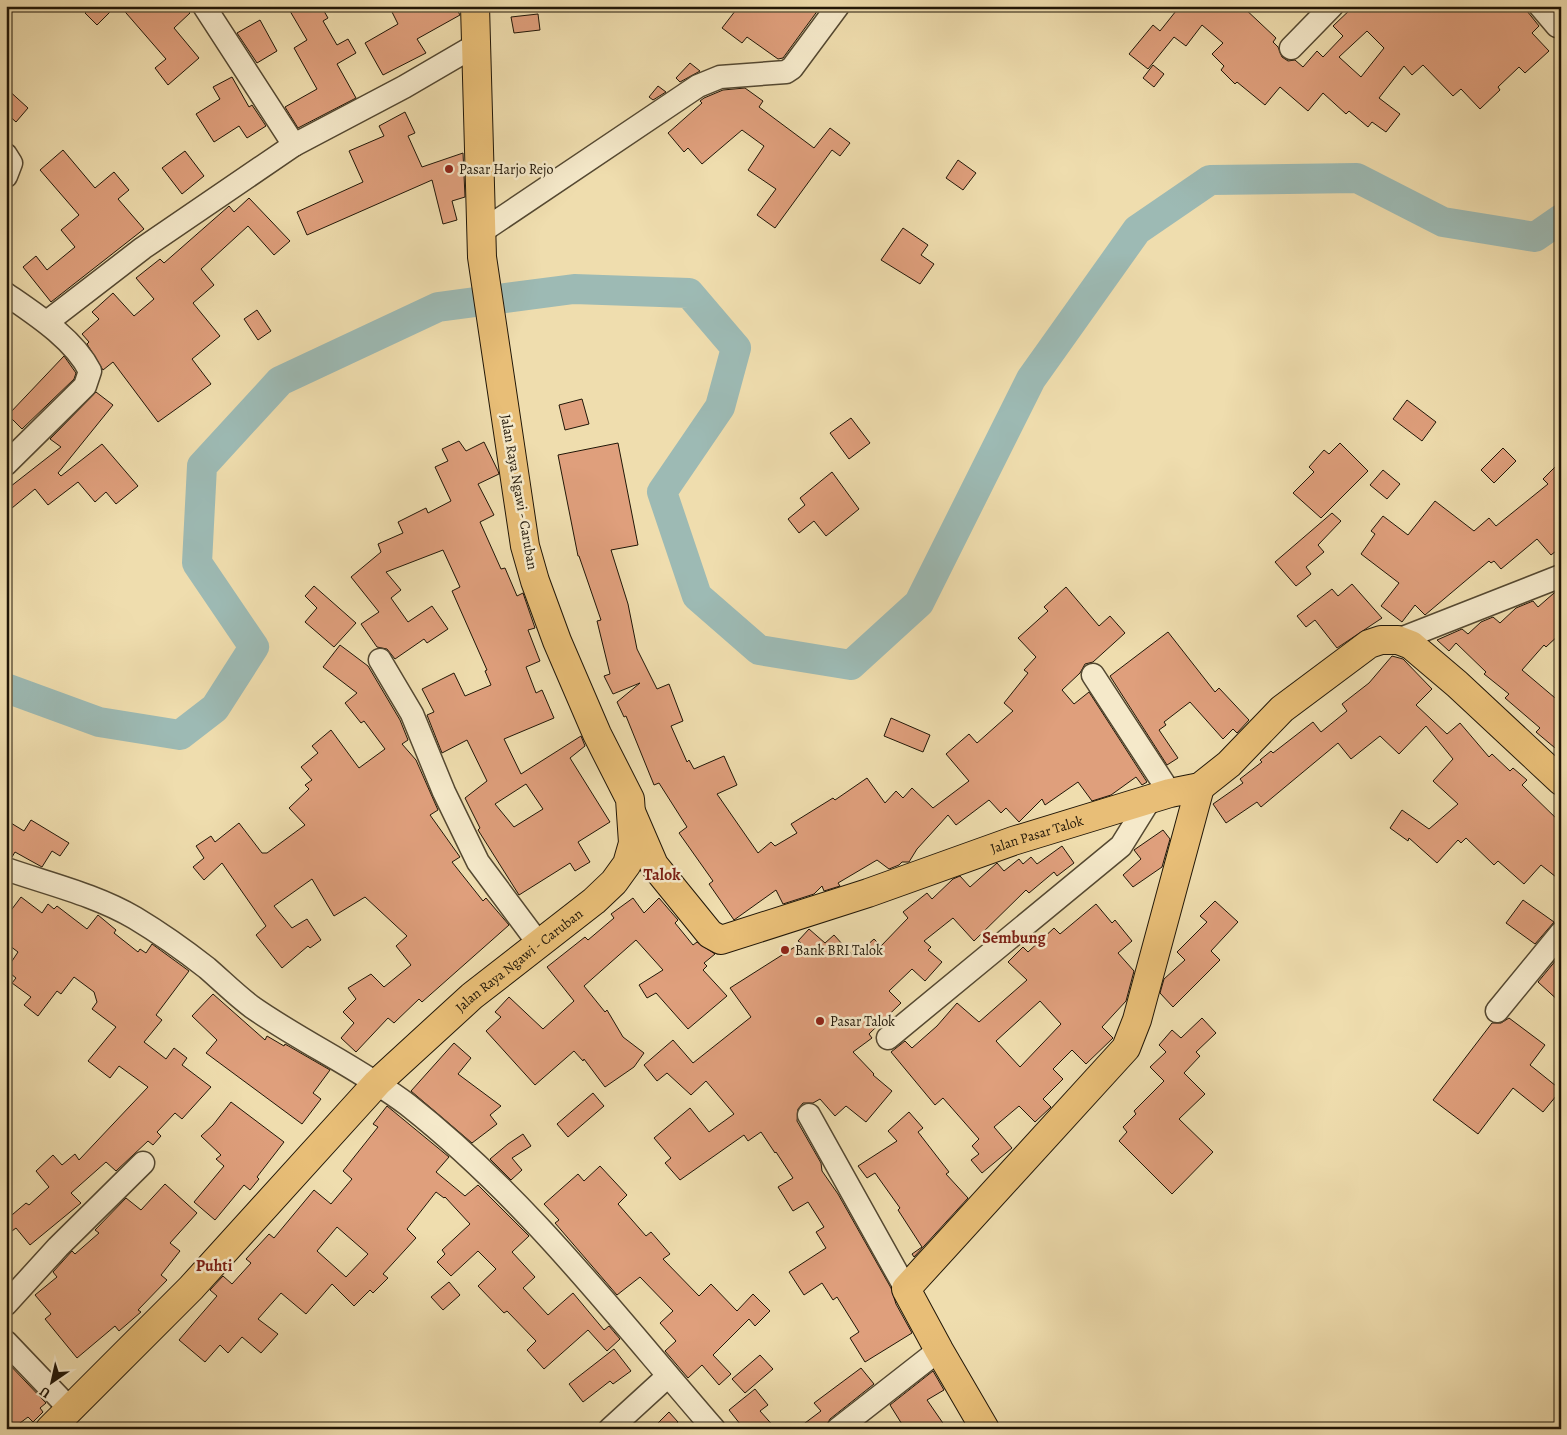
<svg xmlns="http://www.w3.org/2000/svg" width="1567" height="1435" font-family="Alegreya,serif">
  <rect width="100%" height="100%" fill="#efddae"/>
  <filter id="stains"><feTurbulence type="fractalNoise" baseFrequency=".004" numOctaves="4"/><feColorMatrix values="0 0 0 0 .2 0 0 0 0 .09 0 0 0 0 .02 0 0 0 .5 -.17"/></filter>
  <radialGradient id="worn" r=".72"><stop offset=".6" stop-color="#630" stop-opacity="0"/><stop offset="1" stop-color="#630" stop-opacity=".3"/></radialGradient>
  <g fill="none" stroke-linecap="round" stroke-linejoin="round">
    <path stroke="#9dbab4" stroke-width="30" d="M6,688L99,722L180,735L215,708L254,647L197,563L202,466L280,381L438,307L574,289L689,293L736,348L720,407L662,492L697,596L759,650L851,665L919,603L1031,379L1137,230L1210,180L1357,178L1443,222L1535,237L1561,219"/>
  </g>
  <g fill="#df9f7c" stroke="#201607" fill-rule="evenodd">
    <path d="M92,6H116L97,25L85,13Z"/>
    <path d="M120,6H183L190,13L174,28L199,58L168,85L155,68L166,59Z"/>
    <path d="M287,6H321L328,18L323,21L337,45L348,39L356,53L337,64L356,98L298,128L285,107L317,89L294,48L307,40Z"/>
    <path d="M389,6H455L460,15L417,39L426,53L383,75L365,43L398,24Z"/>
    <path d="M739,6H821L783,58L778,59L747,37L742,43L722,28Z"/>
    <path d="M1180,6H1242L1276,38L1273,42L1278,47L1282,57L1288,61L1295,60L1303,67L1317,51L1323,57L1343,36L1333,26L1354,6H1523L1539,26L1532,33L1549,51L1525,73L1519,67L1498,87L1500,90L1480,109L1461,89L1453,96L1423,65L1412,75L1404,66L1379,98L1400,114L1386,132L1372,122L1368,127L1349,111L1346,114L1323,93L1308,111L1280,87L1265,105L1237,82L1235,84L1221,70L1224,66L1212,54L1223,43L1202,25L1186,46L1174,37L1148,69L1129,54L1153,25L1160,31ZM1367,31L1384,48L1361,77L1339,57Z"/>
    <path d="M538,14L540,30L514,33L511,17Z"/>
    <path d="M260,20L277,51L257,63L237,33Z"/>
    <path d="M690,63L700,71L680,82L676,78Z"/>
    <path d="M1153,65L1164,74L1154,87L1143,78Z"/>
    <path d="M232,77L249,107L252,105L266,126L247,138L239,126L214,142L196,114L220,99L213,87Z"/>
    <path d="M658,86L666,92L653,100L649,97Z"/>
    <path d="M6,88L28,108L16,122L6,113Z"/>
    <path d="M745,88L763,101L759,107L814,148L830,128L850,143L840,156L832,150L775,228L757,215L776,189L748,170L764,146L742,130L702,164L688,148L684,152L668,133L702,103L700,101L704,98L723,90Z"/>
    <path d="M405,112L415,133L408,136L422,167L463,153L465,197L452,201L457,220L443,224L432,180L307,235L297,212L363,182L349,151L384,136L379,126Z"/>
    <path d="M63,150L95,188L114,172L129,190L118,199L144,229L51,302L23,267L36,256L47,270L75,247L61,230L79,215L40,170Z"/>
    <path d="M185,151L204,176L182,194L162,168Z"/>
    <path d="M958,160L976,173L963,190L946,178Z"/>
    <path d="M249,198L290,241L274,255L248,226L201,269L214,285L193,303L220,336L192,359L211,384L158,422L113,362L103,370L87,344L89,342L82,334L99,319L92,312L113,293L134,316L154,299L136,278L160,259L164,263L229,206L234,212Z"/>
    <path d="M903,228L928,245L921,255L934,264L920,284L881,260Z"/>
    <path d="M257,310L271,331L258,340L244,319Z"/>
    <path d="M64,356L76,373L74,379L22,429L8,415Z"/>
    <path d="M96,392L113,405L58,473L61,476L102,444L138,486L116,504L106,492L95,502L78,482L48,505L35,489L6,513V490L61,447L50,439Z"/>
    <path d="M582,399L589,424L565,430L559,405Z"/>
    <path d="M1407,400L1436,422L1422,441L1393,419Z"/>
    <path d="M851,418L870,443L849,459L830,433Z"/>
    <path d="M459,441L466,451L484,442L498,471L499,474L478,484L494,515L480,522L501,569L505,568L517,596L523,593L535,628L528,630L540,661L526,667L536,693L542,690L554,718L504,739L521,774L581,736L585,746L570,758L610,822L578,842L590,862L575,871L570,863L519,895L478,830L480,828L465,798L487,781L467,740L442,753L427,715L434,712L422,689L454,673L465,696L491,685L485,671L487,670L452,591L460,587L443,550L386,572L401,590L391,598L408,622L432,606L448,629L427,643L424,639L395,659L387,649L377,647L361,624L379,612L351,577L381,552L378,544L403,533L398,522L426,508L428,513L451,501L435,467L448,461L442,449ZM526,784L543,809L514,827L495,804Z"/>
    <path d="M618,443L638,545L611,550L628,604L637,649L657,689L669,684L683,721L671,726L687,762L689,760L694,769L724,756L737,785L717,794L758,853L771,842L775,846L797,833L791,824L833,798L835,800L867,778L885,803L896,791L903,798L912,788L933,808L969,781L946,754L969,734L977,743L1013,711L1004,703L1028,673L1024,670L1036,657L1018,638L1048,611L1044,607L1066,587L1099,626L1110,616L1125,633L1093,662L1085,664L1080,673L1062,690L1074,704L1089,692L1147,782L1142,785L1136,777L1111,795L1092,801L1078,782L1045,805L1042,799L1019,822L1006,808L1001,813L989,800L956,825L948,815L917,849L909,862H902L899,865L889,869L877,860L838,883L840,886L824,891L822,886L814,894L783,904L776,890L734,920L709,884L713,881L679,833L687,827L659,783L654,785L626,716L624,717L617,702L640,683L613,694L604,676L610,674L597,621L601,620L579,556H578L558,455Z"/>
    <path d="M1340,443L1368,471L1321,518L1293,493L1314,472L1309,467L1324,450L1329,454Z"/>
    <path d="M1503,448L1516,461L1494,483L1481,470Z"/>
    <path d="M1561,461V547L1551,555L1537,539L1501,569L1494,561L1491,563L1489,561L1425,615L1415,605L1402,622L1381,606L1399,583L1361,554L1375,534L1371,531L1383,516L1408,535L1435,501L1474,531L1489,518L1496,526L1548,484L1543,479Z"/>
    <path d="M1383,470L1400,484L1387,499L1370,485Z"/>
    <path d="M832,472L859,509L826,536L814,521L799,533L788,519L805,505L800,498Z"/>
    <path d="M1332,513L1341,521L1318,545L1324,552L1306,567L1311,574L1296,586L1275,562Z"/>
    <path d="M1352,584L1382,618L1337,648L1315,620L1306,627L1297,616L1332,589L1338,596Z"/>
    <path d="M314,586L356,623L334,647L305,622L317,608L305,596Z"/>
    <path d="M1561,590V633L1546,647L1544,645L1522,670L1561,703V753L1536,732L1540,728L1505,698L1509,694L1484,674L1486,672L1456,643L1449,651L1437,640L1462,629L1468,634L1481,622L1493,617L1500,623L1516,608L1533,601L1538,607L1554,593Z"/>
    <path d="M1168,632L1215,692L1219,688L1249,720L1237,733L1233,729L1223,739L1190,702L1164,722L1166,725L1159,730L1178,758L1167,765L1110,676Z"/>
    <path d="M340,645L368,666L400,720L408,740L402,744L416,760L438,810L430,815L460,857L452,862L483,901L486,898L509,925L422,1002L419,999L394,1023L388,1018L356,1052L341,1038L354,1023L343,1012L356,999L348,988L371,974L384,987L411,965L396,946L407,936L365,897L334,916L312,879L274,906L292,928L307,919L321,940L310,948L308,946L282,968L256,935L266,926L222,863L204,880L193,867L204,858L196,846L211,836L215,842L239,823L262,853H267L305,825L289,808L309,789L305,785L312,780L301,767L318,753L312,746L331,730L359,768L385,749L364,721L361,723L345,703L357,693L323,667Z"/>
    <path d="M1392,656L1403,659L1432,689L1416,705L1447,734L1460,723L1489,757L1492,754L1510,771L1513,768L1527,780L1522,785L1561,823V881L1541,865L1524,884L1498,861L1494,865L1466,838L1461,843L1458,840L1437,863L1409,838L1408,841L1390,828L1402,810L1429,829L1458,804L1433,781L1453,759L1426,726L1399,754L1380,736L1351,759L1338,743L1261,807L1257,802L1226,823L1213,804L1243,783L1240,779L1262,762L1260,760L1271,751L1273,753L1313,722L1321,732L1347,711L1342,704L1369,683Z"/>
    <path d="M891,718L930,735L923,752L884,736Z"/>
    <path d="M6,820L24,831L31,820L69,843L60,856L52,851L42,867L15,852L12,857L6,856Z"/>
    <path d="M1163,830L1170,839L1162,867L1133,887L1123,875L1141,859L1134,850Z"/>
    <path d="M1062,846L1074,863L1057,876L1054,872L1029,893L1026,890L974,941L953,918L924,941L931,947L928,950L942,962L925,981L912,969L889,991L901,1003L869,1034L872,1038L853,1052L874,1074L873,1075L892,1091L866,1122L846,1106L835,1116L820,1099L813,1103H803L798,1109L797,1121L821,1163L822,1171L838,1194L891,1288L896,1304L912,1333L865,1362L850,1338L859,1332L837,1297L833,1300L822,1283L804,1295L789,1272L826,1248L816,1232L824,1227L808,1202L793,1211L778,1187L793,1178L776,1152L775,1153L761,1132L748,1141L744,1135L680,1180L665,1163L671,1158L654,1138L690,1108L709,1132L734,1114L706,1081L691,1095L667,1073L657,1081L644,1065L673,1040L693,1063L751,1017L730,988L801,943L798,941L809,929L825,943L834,935L854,957L874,939L881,946L908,918L903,912L927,893L932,899L953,879L960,876L970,887L997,863L1004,871L1019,859L1023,864L1031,857L1037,864Z"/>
    <path d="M21,897L42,913L48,904L54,909L57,906L87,929L98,915L116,930L114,933L138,952L140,949L146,953L152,944L189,971L156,1015L162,1020L144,1042L166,1059L174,1048L187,1058L182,1065L211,1087L182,1119L175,1113L157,1132L161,1136L153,1145L148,1141L116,1171L106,1162L71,1193L81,1203L30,1245L16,1228L12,1231L6,1224V1220L26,1203L29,1205L49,1187L36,1171L53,1155L62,1165L75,1154L79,1160L148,1087L119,1066L110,1078L88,1061L116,1027L92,1009L97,1002L94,992L74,977L61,994L57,991L38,1016L24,1005L31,997L12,983L16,978L6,970L18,952L6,943V917Z"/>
    <path d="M633,898L644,913L659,898L678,920L675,923L693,945L697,942L715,954L704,963L707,966L703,970L727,996L688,1029L656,993L647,998L639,985L663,970L636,940L584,986L605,1012L607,1010L623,1037L644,1053L634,1067L605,1087L584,1059L583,1061L574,1051L535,1085L486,1031L501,1017L495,1012L509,997L543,1029L574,1001L547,967L585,937L588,940L614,918L611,914Z"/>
    <path d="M1523,900L1554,922L1535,944L1506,923Z"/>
    <path d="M1215,901L1238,922L1211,951L1220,960L1173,1007L1160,993L1164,979L1185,960L1177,952L1207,922L1200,916Z"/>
    <path d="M1096,904L1112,923L1115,920L1132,941L1118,953L1134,971L1126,1001L1102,1027L1113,1038L1086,1064L1072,1050L1053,1069L1063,1079L1043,1099L1051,1107L1035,1122L1019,1106L994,1127L1012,1148L982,1173L971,1160L979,1154L972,1146L979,1139L943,1098L935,1105L891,1052L905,1041L912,1048L937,1026L957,1003L979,1022L1027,980L1008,962L1023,947L1028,952L1054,928L1060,934ZM1040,1001L1061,1024L1020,1067L996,1041Z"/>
    <path d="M1561,954V1003L1538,982Z"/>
    <path d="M213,994L265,1040L267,1036L284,1046L285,1044L330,1070L313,1093L321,1099L302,1124L206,1053L217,1040L192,1016Z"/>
    <path d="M1202,1018L1216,1033L1196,1052L1200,1056L1184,1073L1205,1094L1179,1119L1213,1152L1172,1194L1119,1141L1127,1132L1123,1127L1136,1114L1134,1111L1164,1081L1150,1067L1166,1052L1159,1045L1172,1030L1181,1038Z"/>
    <path d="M1509,1018L1545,1045L1530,1065L1561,1090L1543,1112L1513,1088L1478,1134L1433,1100L1492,1023H1501Z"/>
    <path d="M454,1043L471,1058L458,1074L501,1106L490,1115L497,1124L472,1143L411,1091Z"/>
    <path d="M593,1093L604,1106L568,1137L557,1124Z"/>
    <path d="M231,1102L284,1142L257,1177L259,1179L250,1190L244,1185L215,1220L194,1202L224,1166L216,1159L221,1155L201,1136L213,1125Z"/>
    <path d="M387,1106L449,1157L436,1172L465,1196L478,1185L529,1236L512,1252L535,1277L523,1288L548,1315L573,1293L604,1330L609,1326L620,1339L607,1351L588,1330L544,1369L527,1350L536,1341L507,1311L504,1313L478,1286L496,1269L478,1251L451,1276L437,1262L445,1254L442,1250L470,1224L445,1197L444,1198L436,1192L407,1229L416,1238L383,1274L388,1278L373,1293L370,1290L354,1306L332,1284L306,1314L281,1293L258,1319L278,1334L261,1353L242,1337L228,1353L220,1345L205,1362L179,1340L217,1296L210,1290L223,1276L232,1284L251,1263L246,1259L269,1234L274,1238L314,1190L331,1204L352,1179L343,1171L378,1127L373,1124ZM337,1227L368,1254L346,1277L317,1251Z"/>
    <path d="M909,1112L923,1128L918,1132L949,1172L946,1174L968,1198L914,1257L912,1254L922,1247L898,1210L900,1208L875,1173L867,1178L858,1166L897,1141L888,1131Z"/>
    <path d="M523,1134L531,1146L512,1158L522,1170L511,1180L490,1159L508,1144Z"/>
    <path d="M600,1166L627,1195L618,1204L646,1236L651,1232L670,1254L663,1259L699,1296L711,1284L737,1311L753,1294L770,1311L755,1326L749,1319L713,1355L731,1374L719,1385L702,1365L688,1378L665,1351L676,1341L660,1323L673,1311L640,1277L617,1295L555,1223L559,1220L544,1204L578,1174L584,1181Z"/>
    <path d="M165,1184L197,1213L170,1243L180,1251L161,1275L167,1280L138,1310L141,1312L119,1331L115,1326L77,1358L45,1319L51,1314L35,1295L57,1277L53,1272L72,1251L75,1254L99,1233L95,1230L126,1198L141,1210Z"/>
    <path d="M449,1282L460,1295L443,1310L431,1297Z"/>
    <path d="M614,1349L631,1371L613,1384L610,1381L583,1402L569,1384Z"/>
    <path d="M760,1355L773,1369L745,1393L732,1379Z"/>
    <path d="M6,1361L46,1403L40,1408L43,1412L33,1422L28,1417L12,1429H6Z"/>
    <path d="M861,1368L874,1384L830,1419L825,1429H797L821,1411L814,1403Z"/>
    <path d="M933,1371L944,1390L927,1400L947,1429H905L890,1405Z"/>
    <path d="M755,1389L768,1405L760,1411L776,1429H744L729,1410Z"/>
    <path d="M669,1412L678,1422L672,1429H652Z"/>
  </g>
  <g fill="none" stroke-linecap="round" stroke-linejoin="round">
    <g stroke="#544831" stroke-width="25">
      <g id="minor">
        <path d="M204,6L294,145"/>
        <path d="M1540,6L1557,26"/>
        <path d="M1291,48L1332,6"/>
        <path d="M6,155L11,163L6,176"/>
        <path d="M481,232L698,86L720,77L786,72L792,68L838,6"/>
        <path d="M6,294C35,314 74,339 90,371L85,386L6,464"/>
        <path d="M47,322L143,248L294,145L404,87L476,45"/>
        <path d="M1398,640L1561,576"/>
        <path d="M380,660L412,714L444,792L478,862L539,944"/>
        <path d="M1093,675L1170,793"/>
        <path d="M6,869C49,884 96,895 135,918C160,933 184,950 207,968C222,981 236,995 252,1007C302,1042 359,1068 408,1105C527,1199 615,1315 714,1429"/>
        <path d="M1497,1011L1561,933"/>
        <path d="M888,1038L1121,846L1149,801"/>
        <path d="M809,1115L906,1289"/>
        <path d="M6,1304L58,1247L143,1163"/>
        <path d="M6,1342L70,1409"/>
        <path d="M610,1429L668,1376"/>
        <path d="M838,1429L939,1350"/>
      </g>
    </g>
    <g stroke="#201607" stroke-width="30">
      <g id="major">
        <path id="s1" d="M632,814L654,865L710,934L721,940L868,893L1013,841L1170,793L1200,787L1229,764L1282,709L1369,644L1381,640H1398L1411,645L1457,684L1561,781"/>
        <path d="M985,1429L939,1350L906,1289L1126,1048L1137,1020L1200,787"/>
      </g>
    </g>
    <g stroke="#201607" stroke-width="30">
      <g id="highway">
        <path id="s2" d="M50,1429L191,1288L377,1083L472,996L594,901L614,882L627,864L633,843L630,799L597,734L557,641L535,581L525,546L482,257L475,6"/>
      </g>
    </g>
    <use href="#minor" stroke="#f5e9ca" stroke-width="22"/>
    <use href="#major" stroke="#e8be77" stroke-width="28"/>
    <use href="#highway" stroke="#e8be77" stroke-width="28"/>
  </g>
  <g fill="#8f2418" stroke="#f5e9ca" stroke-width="2">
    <circle cx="449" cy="169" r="5"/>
    <circle cx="785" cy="950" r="5"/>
    <circle cx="820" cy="1021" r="5"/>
  </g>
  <g text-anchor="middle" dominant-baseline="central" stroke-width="5" stroke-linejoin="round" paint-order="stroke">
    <g font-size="14" fill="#201607" stroke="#f5e9ca" text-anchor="start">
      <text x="459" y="169">Pasar Harjo Rejo</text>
      <text x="795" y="950">Bank BRI Talok</text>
      <text x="830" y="1021">Pasar Talok</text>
    </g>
    <g font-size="14" fill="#201607" stroke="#f5e9ca">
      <text transform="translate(519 492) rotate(80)">Jalan Raya Ngawi - Caruban</text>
      <text stroke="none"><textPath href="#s1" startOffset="490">Jalan Pasar Talok</textPath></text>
      <text stroke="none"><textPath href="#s2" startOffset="664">Jalan Raya Ngawi - Caruban</textPath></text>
    </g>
    <g font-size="16" font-weight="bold" fill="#7a1f14" stroke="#f5e9ca">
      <text x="662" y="875">Talok</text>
      <text x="1014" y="938">Sembung</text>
      <text x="214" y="1266">Puhti</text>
    </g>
  </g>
  <rect width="1567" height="1435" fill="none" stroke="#efddae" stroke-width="25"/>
  <rect x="8" y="8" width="1552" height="1420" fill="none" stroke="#201607" stroke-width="2.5"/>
  <rect x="12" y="12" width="1542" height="1410" fill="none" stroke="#201607"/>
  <g transform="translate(52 1382) rotate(214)" stroke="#f5e9ca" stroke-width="4" paint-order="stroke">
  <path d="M0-4L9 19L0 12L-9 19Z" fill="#201607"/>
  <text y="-8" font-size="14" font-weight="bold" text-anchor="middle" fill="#201607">U</text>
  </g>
  <rect width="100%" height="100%" filter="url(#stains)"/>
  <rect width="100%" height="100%" fill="url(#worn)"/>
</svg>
